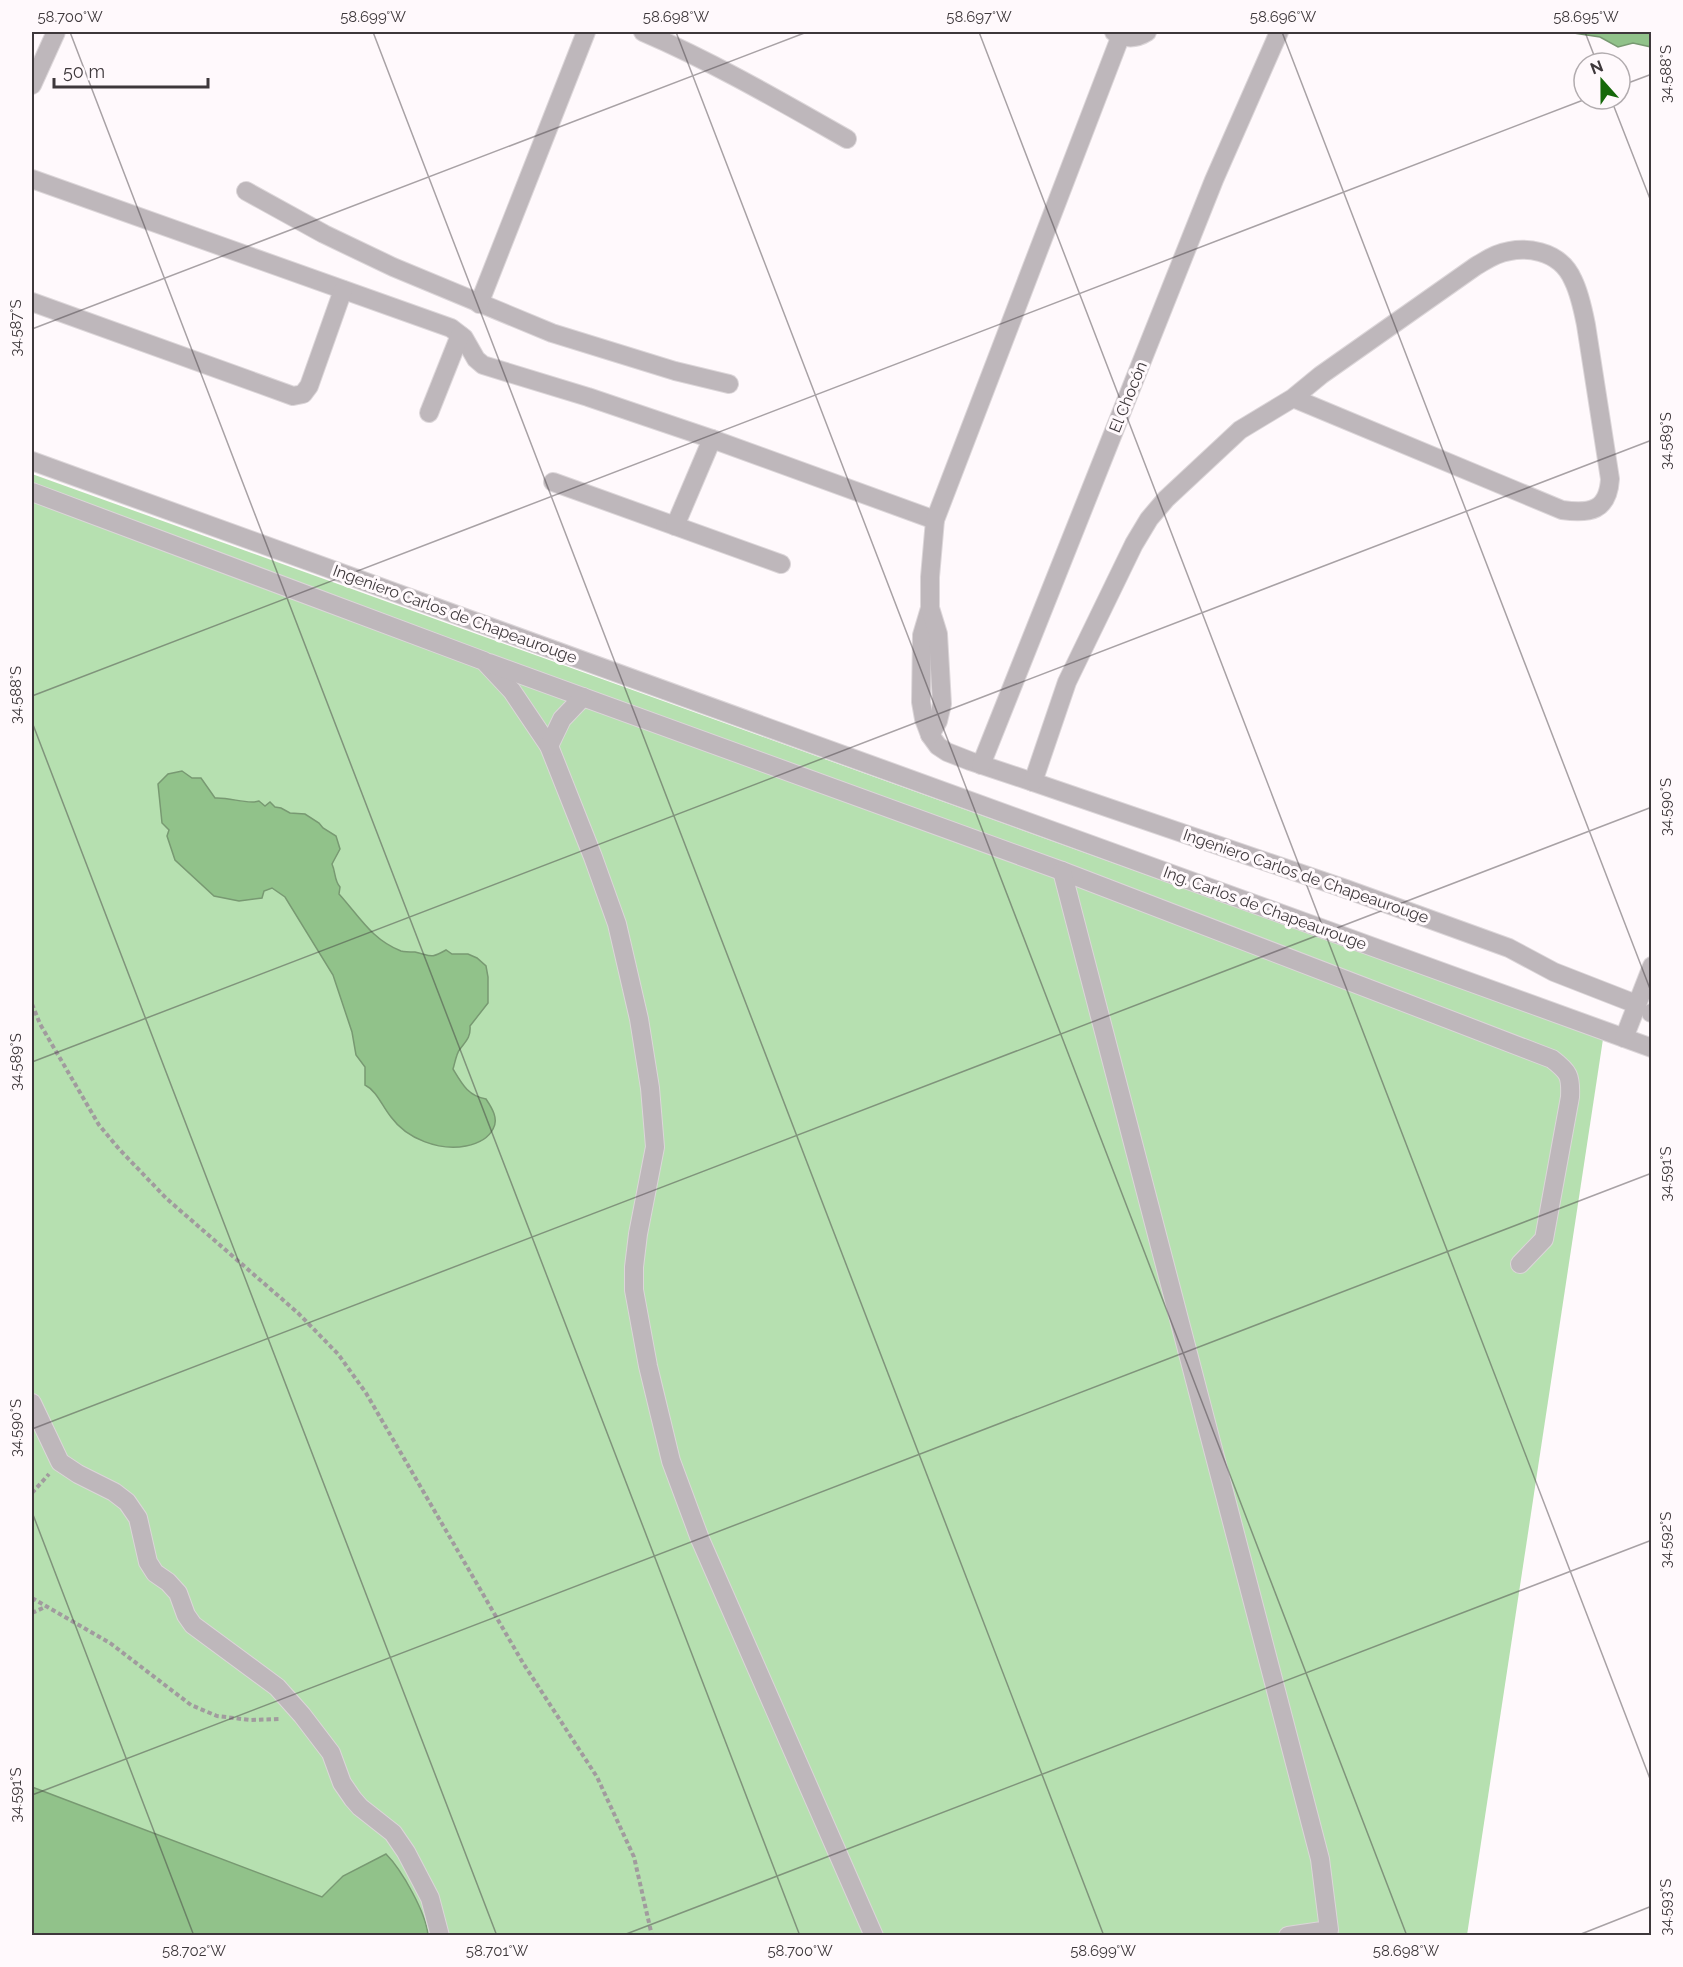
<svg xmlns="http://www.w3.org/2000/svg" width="1683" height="1967" font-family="Raleway,sans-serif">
  <rect width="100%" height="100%" fill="#fff9fc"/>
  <path fill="#b6e0b0" d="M32,474L1603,1039L1467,1935H32Z"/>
  <g fill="#91c28a" stroke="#789972" stroke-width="1.5">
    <path d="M1567,32H1651V47L1633,43L1618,47L1600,37Z"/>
    <path d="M182,771L192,778H201L215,798C230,797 248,805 259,801L265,806L270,802L275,807L281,808L290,813L305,814L319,823L323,828L336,836L340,849L332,864C336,873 334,880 340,887L339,894C359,916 372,940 401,951C405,952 411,952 415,952C432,956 430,959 446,950L452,954H468L477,958L486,966L488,977V1003L470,1026C471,1037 466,1041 460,1049C456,1054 455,1063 453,1069C462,1084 468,1096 486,1099C492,1108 499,1119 493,1129C488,1139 476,1144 466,1146C439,1151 407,1139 391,1117C382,1106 377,1091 365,1085V1067L356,1055L352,1032L333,975L285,897L272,888L264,891L262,898L239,901L214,896L175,860L167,836L169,830L162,823L158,784L168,774Z"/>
    <path d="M32,1787L322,1897L343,1876L386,1854C402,1870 426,1913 428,1935H32Z"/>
  </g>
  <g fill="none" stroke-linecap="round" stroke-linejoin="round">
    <g stroke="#dcd6d9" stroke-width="20">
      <g id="minor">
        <path d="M643,32C713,62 780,101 847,139"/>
        <path d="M1114,32C1125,39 1136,39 1147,32"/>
        <path d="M32,85L56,32"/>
        <path d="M32,179L451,328L464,338L476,359L483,365L588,397L712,439L935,520"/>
        <path d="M246,191L324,234L393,267L552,333L675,371L729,384"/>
        <path d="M32,302L293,396L303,394L309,386L343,290"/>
        <path d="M479,304L586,32"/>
        <path d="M429,413L460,335"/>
        <path d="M32,461L1652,1048"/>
        <path d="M553,482L781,564"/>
        <path d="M32,492L484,661L512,691L549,746L593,857L617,924L639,1019L650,1088L655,1147L638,1234L634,1267V1290L648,1366L671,1461L700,1539L874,1936"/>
        <path d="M675,526L712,439"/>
        <path d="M930,608L922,635L921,702L924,719L930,735L938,746L947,752L970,761L1033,782L1346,889L1509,948L1554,972L1636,1004"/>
        <path d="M489,663L1062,871L1552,1059C1569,1072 1571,1076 1570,1097L1544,1239L1520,1264"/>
        <path d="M930,735L938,721L942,704L938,634L930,608V577L935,520L1121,35"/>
        <path d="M549,746L562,719L583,697"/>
        <path d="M981,765L1214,180L1279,32"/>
        <path d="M1033,782L1067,682L1134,544L1149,519L1166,499L1240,430L1293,398L1321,375L1476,266C1483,262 1489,258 1496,255C1524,244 1560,250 1573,280C1580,294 1583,310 1586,325L1610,479C1608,511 1590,514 1562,510L1293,398"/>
        <path d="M1062,871L1320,1859L1329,1930L1288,1936"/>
        <path d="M1651,1013H1652"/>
        <path d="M1624,1038L1652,966"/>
        <path d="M32,1403L60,1462L78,1474L114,1492L127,1502L138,1518L148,1562L155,1573L168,1582L178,1593L186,1615L193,1625L277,1687L302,1715L331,1753L342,1783L353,1799L360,1807L393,1833L406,1852L430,1898L440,1936"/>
      </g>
    </g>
    <g stroke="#a19b9e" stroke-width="4" stroke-dasharray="4.5 3" stroke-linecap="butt">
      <path d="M32,1004L40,1024L99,1125L119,1149L167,1199L298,1313L338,1354L366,1393L523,1663L597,1777L634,1857L652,1936"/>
      <path d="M32,1493L49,1474"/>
      <path d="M32,1598L110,1643L191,1705L217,1716L250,1720L280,1719"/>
      <path d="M32,1613L45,1607"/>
    </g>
    <use href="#minor" stroke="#beb7bb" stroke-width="18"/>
  </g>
  <path fill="none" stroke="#3e383b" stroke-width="1.5" stroke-opacity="0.45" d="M70,32L800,1936M373,32L1104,1936M676,32L1407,1936M979,32L1652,1784M1282,32L1652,994M1585,32L1597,63M1620,86L1652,74M1611,99L1652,204M32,329L807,32M32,696L1586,99M32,722L497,1936M32,1062L1652,440M32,1429L1652,807M32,1512L194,1936M32,1795L1652,1173M621,1936L1652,1540M1576,1936L1652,1906"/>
  <g text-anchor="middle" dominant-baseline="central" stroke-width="6" stroke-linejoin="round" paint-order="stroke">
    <g font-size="16" fill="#3e383b" stroke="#fff9fc">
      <text transform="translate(1128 397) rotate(-68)">El Chocón</text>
      <text transform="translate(455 614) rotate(20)">Ingeniero Carlos de Chapeaurouge</text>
      <text transform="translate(1306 876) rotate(19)">Ingeniero Carlos de Chapeaurouge</text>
      <text transform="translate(1265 908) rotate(20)">Ing. Carlos de Chapeaurouge</text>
    </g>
  </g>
  <rect width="1683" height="1967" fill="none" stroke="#fff9fc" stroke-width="66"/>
  <g transform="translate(1602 81) rotate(339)"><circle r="28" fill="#fff9fc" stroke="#b2acaf" stroke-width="1.5"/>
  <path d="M0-4.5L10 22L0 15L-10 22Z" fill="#16680a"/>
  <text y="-9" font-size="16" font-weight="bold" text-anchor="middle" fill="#3e383b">N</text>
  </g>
  <path d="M54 78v9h154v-9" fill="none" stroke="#3e383b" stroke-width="3"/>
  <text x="63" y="78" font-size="18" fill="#3e383b" stroke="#fff9fc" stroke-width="4.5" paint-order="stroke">50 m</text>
  <rect x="33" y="33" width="1617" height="1901" fill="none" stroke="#3e383b" stroke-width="2"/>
  <g font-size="15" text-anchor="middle" fill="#3e383b">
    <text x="70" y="22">58.700°W</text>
    <text x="373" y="22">58.699°W</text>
    <text x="676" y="22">58.698°W</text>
    <text x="979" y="22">58.697°W</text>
    <text x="1283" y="22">58.696°W</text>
    <text x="1586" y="22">58.695°W</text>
    <text transform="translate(1666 74) rotate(-90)" y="5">34.588°S</text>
    <text transform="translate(16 328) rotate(-90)" y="5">34.587°S</text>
    <text transform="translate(1666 441) rotate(-90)" y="5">34.589°S</text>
    <text transform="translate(16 695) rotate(-90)" y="5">34.588°S</text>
    <text transform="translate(1666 807) rotate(-90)" y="5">34.590°S</text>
    <text transform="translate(16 1062) rotate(-90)" y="5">34.589°S</text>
    <text transform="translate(1666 1174) rotate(-90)" y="5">34.591°S</text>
    <text transform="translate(16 1428) rotate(-90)" y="5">34.590°S</text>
    <text transform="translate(1666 1540) rotate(-90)" y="5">34.592°S</text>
    <text transform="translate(16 1795) rotate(-90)" y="5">34.591°S</text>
    <text transform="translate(1666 1907) rotate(-90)" y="5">34.593°S</text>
    <text x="194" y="1956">58.702°W</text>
    <text x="497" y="1956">58.701°W</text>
    <text x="800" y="1956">58.700°W</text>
    <text x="1103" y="1956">58.699°W</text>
    <text x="1406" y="1956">58.698°W</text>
  </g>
</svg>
